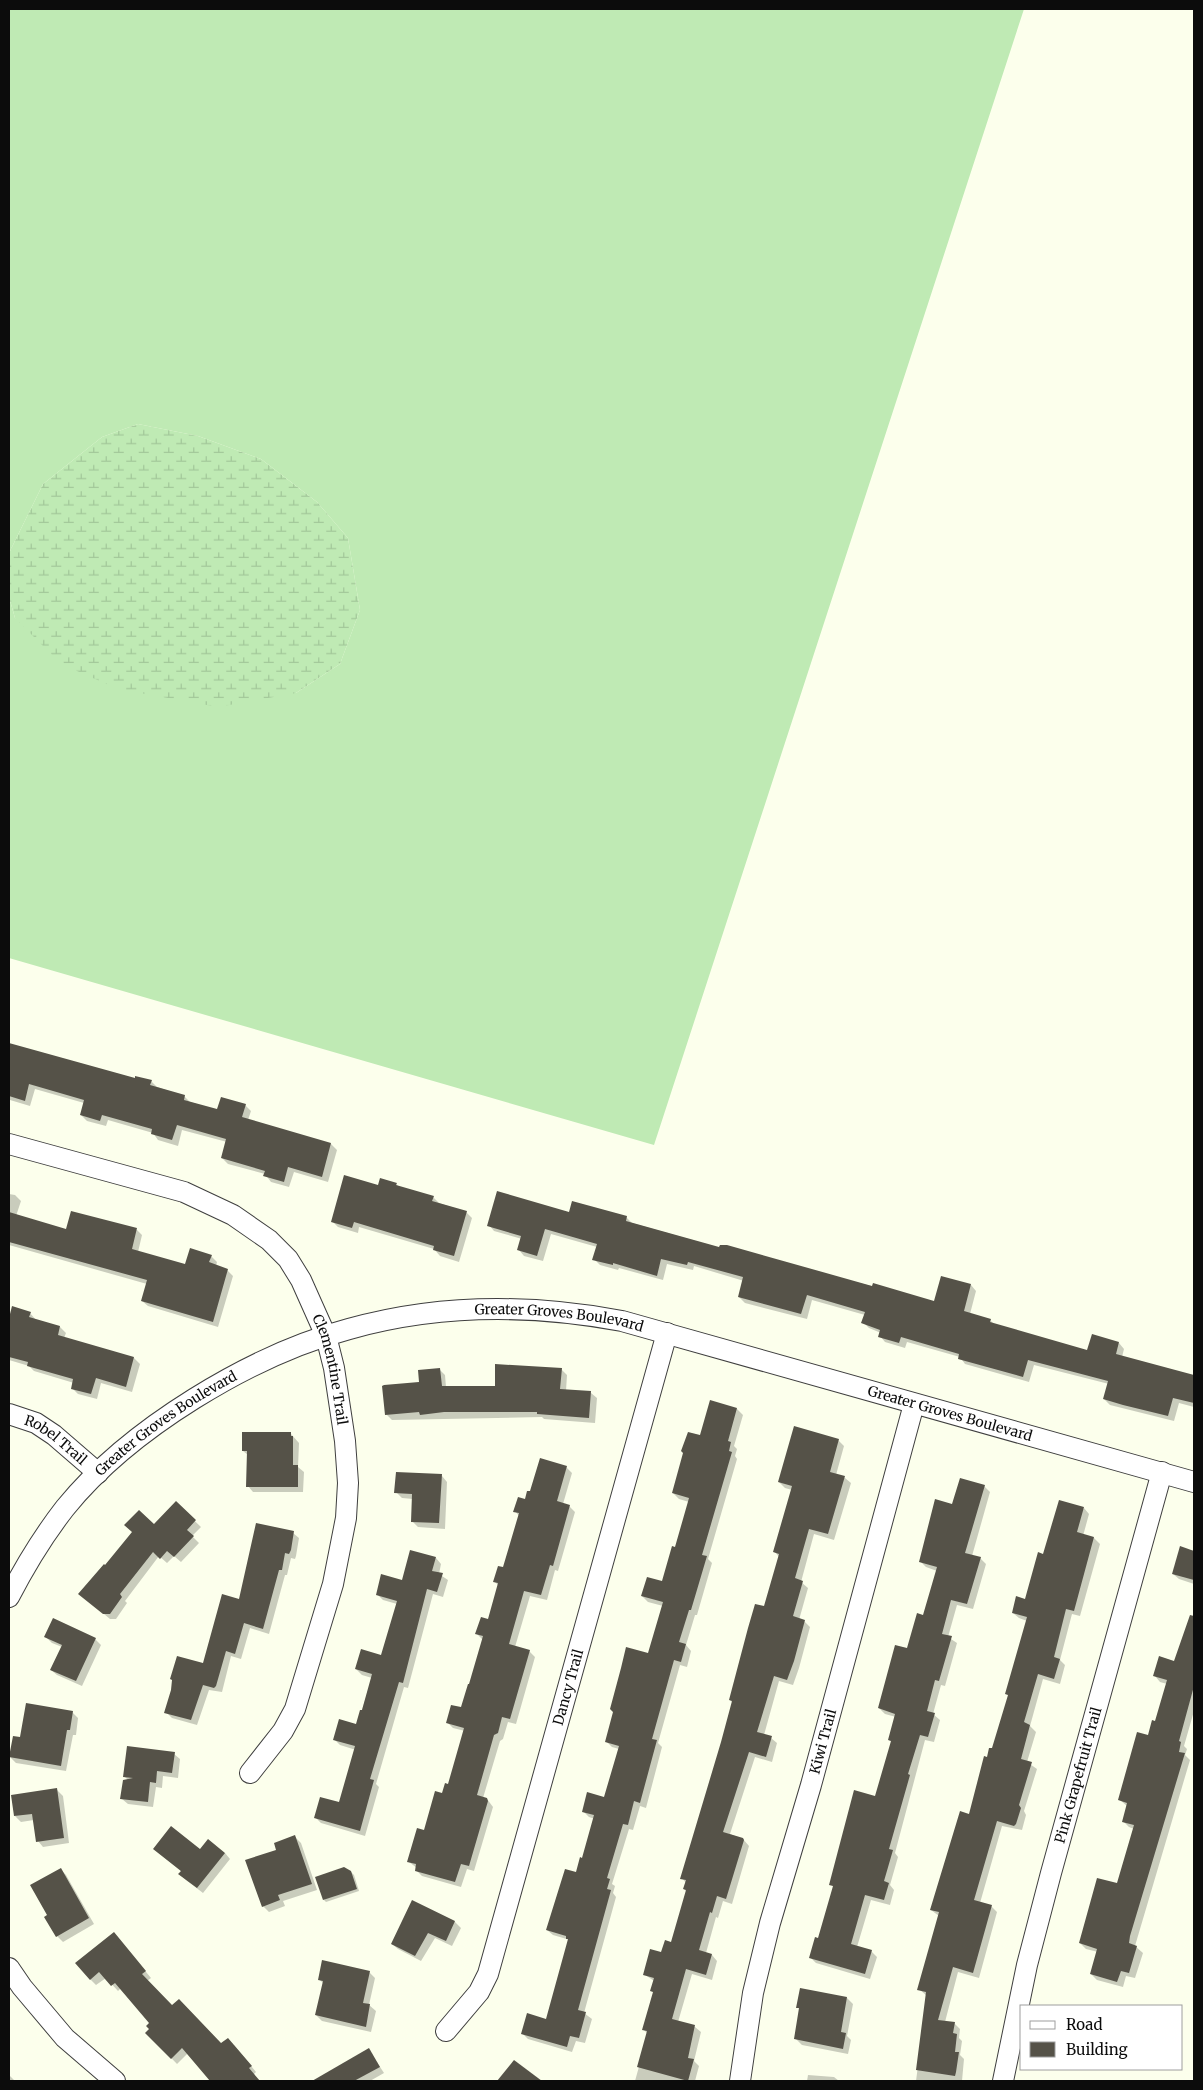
<svg xmlns="http://www.w3.org/2000/svg" width="1203" height="2090" font-family="Merriweather,serif">
  <defs>
    <pattern id="wetland-marsh" width="20" height="14" patternUnits="userSpaceOnUse" patternTransform="scale(1.25)"><rect width="20" height="14" fill="#bfeab4"/><path d="M1 5h8M5 5V1M11 12h8M15 12V8" fill="none" stroke="#a3c89a"/></pattern>
  </defs>
  <rect width="100%" height="100%" fill="#fcffec"/>
  <path fill="#bfeab4" d="M9,9H1024L654,1145L9,958V597L15,618L296,693L340,664L360,610L348,538L317,502L261,459L198,436L138,424L102,437L43,484L9,553Z"/>
  <path fill="url(#wetland-marsh)" d="M138,424L198,436L261,459L317,502L348,538L360,610L340,664L296,693L218,707L118,689L61,664L15,618L9,597V553L43,484L102,437Z"/>
  <g fill="#0003">
    <path d="M9,1044L136,1079L151,1081L157,1087L184,1096L190,1102L218,1111L245,1105L251,1111L248,1120L331,1144L337,1150L328,1182L294,1172L289,1187L271,1182L265,1174L228,1164L222,1158L227,1142L182,1130L178,1146L158,1140L153,1133L108,1120L106,1126L87,1121L81,1115L84,1103L35,1089L30,1106L10,1100Z"/>
    <path d="M396,1184L400,1188L433,1197L439,1203L466,1212L472,1218L459,1262L440,1256L434,1249L359,1227L358,1233L338,1227L332,1221L379,1187Z"/>
    <path d="M9,1194L15,1195L21,1201L16,1216L67,1230L72,1212L137,1230L142,1235L138,1252L186,1265L211,1256L217,1262L216,1266L227,1270L233,1276L218,1327L148,1306L142,1301L147,1284L9,1245Z"/>
    <path d="M570,1213L626,1217L632,1223L720,1248L935,1302L971,1285L976,1291L970,1314L990,1320L995,1325L1088,1352L1119,1343L1124,1349L1122,1357L1194,1376V1407L1179,1403L1174,1421L1110,1405L1104,1399L1109,1384L1034,1365L1029,1382L965,1364L960,1357L907,1342L905,1348L885,1342L880,1336L881,1333L869,1328L863,1322L865,1315L812,1300L807,1319L745,1303L739,1297L744,1281L694,1266L693,1270L667,1264L663,1280L619,1268L618,1270L600,1265L594,1259L597,1247L551,1234L543,1261L524,1256L519,1250L522,1239L494,1231L489,1225Z"/>
    <path d="M13,1308L30,1313L36,1320L60,1327L66,1333L64,1338L134,1358L140,1364L132,1392L101,1383L97,1399L78,1394L72,1388L74,1383L34,1371L29,1366L9,1360V1322Z"/>
    <path d="M439,1369L445,1375L446,1387H496L561,1369L567,1375L566,1391L591,1393L597,1398L595,1423L544,1419L542,1417L392,1420L386,1414L420,1383Z"/>
    <path d="M711,1401L737,1409L743,1415L734,1446L737,1449L735,1456L737,1459L708,1559L712,1563L697,1615H695L686,1645L691,1651L687,1667L680,1665L658,1743L662,1747L646,1808L640,1806L633,1830L629,1829L612,1884L615,1886L613,1893L616,1897L584,2013L592,2019L585,2043L576,2041L572,2052L528,2039L522,2033L547,2021L570,1940L553,1935L547,1930L583,1859L595,1819L589,1817L583,1811L605,1799L619,1749L612,1747L606,1741L649,1655L663,1606L648,1602L642,1596L663,1583L676,1548L689,1502L679,1499L673,1493L701,1437Z"/>
    <path d="M291,1434L299,1443L298,1467L304,1472L303,1492H253L248,1486V1455L243,1451Z"/>
    <path d="M838,1440L844,1446L836,1475L845,1478L851,1483L834,1540L814,1534L801,1582L808,1588L799,1620L804,1621L810,1627L799,1668L793,1685L779,1681L764,1735L771,1738L777,1743L772,1762L755,1757L730,1834L743,1839L749,1846L732,1904L723,1901L718,1918L716,1917L706,1953L712,1955L717,1961L712,1980L692,1974L678,2022L695,2027L701,2032L694,2061L699,2066L695,2081H635L648,2034L644,2030L654,1993V1981L644,1974L672,1944L687,1892L684,1889L686,1883L682,1878L733,1703L730,1700L765,1608L779,1557L775,1552L792,1490L785,1488L779,1482Z"/>
    <path d="M566,1467L572,1473L563,1504L569,1506L575,1512L558,1571L555,1570L547,1600L530,1596L515,1647L529,1651L535,1657L516,1724L508,1722L503,1739L500,1741L483,1798L487,1799L493,1807L474,1871L467,1869L461,1887L422,1876L416,1870L417,1868L409,1862L449,1786L465,1731L453,1728L447,1722L462,1709L470,1686L483,1640L477,1634L489,1620L499,1586L495,1582L504,1569L519,1516L515,1511L531,1493Z"/>
    <path d="M442,1476L447,1482L445,1529L418,1527L412,1521L413,1499L402,1498L396,1492Z"/>
    <path d="M984,1486L990,1492L972,1556L980,1558L986,1564L973,1609L957,1605L948,1637L957,1643L945,1686L941,1685L933,1714L940,1720L934,1742L925,1740L895,1853L898,1857L890,1885L894,1890L890,1905L871,1900L857,1947L871,1951L877,1957L870,1979L816,1963L810,1957L819,1939L834,1887L831,1884L876,1798L892,1742L889,1740L896,1717L885,1714L879,1708L924,1617L937,1571L926,1567L920,1561L953,1505Z"/>
    <path d="M176,1503L201,1527L192,1536L199,1543L181,1562L174,1556L167,1563L159,1556L125,1601L127,1603L116,1619H110L80,1594L106,1567L154,1526Z"/>
    <path d="M1084,1508L1089,1514L1083,1536L1094,1538L1100,1544L1080,1616L1072,1614L1060,1660L1065,1665L1060,1684L1043,1679L1030,1726L1036,1732L1027,1762L1037,1769L1024,1811L1026,1815L1022,1830L1002,1826L980,1903L991,1906L997,1912L979,1978L958,1972L945,2022L954,2023L960,2029L959,2038L962,2041L960,2055L964,2059L962,2081H916L927,1996L919,1989L939,1916L931,1910L970,1815L988,1758L993,1750L1009,1696L1027,1621L1019,1618L1013,1613L1026,1600L1044,1556Z"/>
    <path d="M293,1533L299,1538L296,1556L295,1559L291,1558L287,1575H285L269,1634L250,1628L241,1659L231,1656L222,1692L209,1690L197,1725L172,1718L166,1712L204,1665L240,1601Z"/>
    <path d="M1180,1548L1194,1551V1584L1179,1579L1173,1574Z"/>
    <path d="M436,1558L441,1564L439,1574L448,1580L443,1597L433,1594L408,1688L404,1687L376,1784L379,1787L365,1836L321,1823L315,1817L340,1804L356,1750L340,1745L334,1739L357,1726L372,1678L362,1675L356,1669L382,1657L397,1604L383,1600L377,1594L403,1581Z"/>
    <path d="M1185,1636L1194,1639V1711L1184,1746L1187,1749L1185,1755L1190,1760L1135,1946L1143,1953L1135,1978L1126,1976L1123,1987L1097,1980L1091,1974L1098,1952L1086,1949L1080,1943L1118,1885L1134,1829L1129,1827L1123,1821L1127,1806L1120,1800L1156,1722L1167,1684L1160,1682L1155,1676L1175,1662Z"/>
    <path d="M46,1637L95,1639L101,1645L82,1686L57,1675L51,1670L62,1647L52,1643Z"/>
    <path d="M72,1712L78,1718L76,1735H73L66,1771L16,1763L10,1757L21,1738Z"/>
    <path d="M174,1754L180,1759L178,1778L163,1776L162,1788L156,1787L153,1807L128,1804L122,1799L128,1780L124,1776Z"/>
    <path d="M57,1790L63,1796L69,1843L43,1847L38,1841L34,1820L21,1822L15,1816Z"/>
    <path d="M295,1837L301,1843L317,1890L283,1901L285,1906L269,1912L263,1906L278,1851Z"/>
    <path d="M154,1849L225,1853L230,1859L203,1893L186,1880L180,1874L182,1872Z"/>
    <path d="M60,1869L66,1875L94,1924L63,1942L57,1936L49,1916Z"/>
    <path d="M351,1872L354,1875L359,1891L326,1902L324,1900Z"/>
    <path d="M412,1902L455,1922L461,1928L452,1946L435,1938L421,1961L398,1949L392,1944Z"/>
    <path d="M119,1939L151,1978L147,1981L172,2007L221,2045H234L256,2072L253,2075L259,2081H212L188,2053L177,2064L147,2033L151,2029V2023L121,1988L118,1991L106,1978L96,1985L90,1979Z"/>
    <path d="M369,1972L375,1978L369,2005L376,2011L371,2032L322,2021L316,2015L324,1984L319,1979Z"/>
    <path d="M847,1998L853,2004L847,2036L851,2040L848,2054L802,2045L796,2039L800,2009L798,2008Z"/>
    <path d="M369,2050L384,2073L370,2081H334L329,2073Z"/>
    <path d="M9,2075L15,2081H9Z"/>
    <path d="M808,2075L834,2077L839,2081H807Z"/>
  </g>
  <g fill="#555248">
    <path d="M9,1043L135,1078V1076L152,1080L150,1085L185,1095L184,1100L217,1109L221,1097L246,1104L242,1117L331,1143L322,1177L288,1167L284,1182L263,1176L265,1171L221,1158L226,1139L177,1125L172,1140L151,1134L152,1129L102,1115L100,1121L80,1115L84,1100L29,1084L25,1101L9,1096Z"/>
    <path d="M344,1175L378,1185L380,1178L397,1183L396,1185L434,1196L432,1201L467,1211L454,1256L433,1250L434,1246L354,1222L352,1228L331,1222Z"/>
    <path d="M497,1191L569,1212L572,1201L627,1216L626,1221L719,1247L720,1245H727L872,1286L873,1283L934,1301L941,1276L971,1284L964,1311L991,1319L990,1322L1087,1350L1092,1334L1119,1342L1116,1354L1194,1375V1403L1173,1398L1168,1416L1123,1405L1103,1399L1108,1381L1028,1360L1023,1377L958,1359L959,1354L901,1337L899,1343L878,1337L880,1330L861,1323L865,1312L807,1295L801,1314L738,1297L743,1277L688,1262L687,1265L661,1259L657,1276L613,1263V1265L592,1260L597,1244L545,1229L537,1256L517,1250L521,1236L487,1226Z"/>
    <path d="M71,1211L137,1228L132,1249L185,1264L190,1248L212,1255L209,1262L228,1269L213,1322L141,1301L147,1280L9,1242V1212L66,1229Z"/>
    <path d="M12,1306L31,1312L29,1317L60,1326L58,1335L134,1357L126,1387L96,1378L91,1394L71,1389L73,1379L27,1366L28,1362L9,1357V1318Z"/>
    <path d="M495,1364L562,1368L560,1389L591,1391L589,1418L537,1414V1412H444L420,1415L419,1412L385,1415L382,1386L384,1385L419,1382L418,1370L440,1368L442,1386H495Z"/>
    <path d="M710,1400L737,1408L728,1441L731,1442L729,1451L732,1452L702,1555L707,1556L691,1610H689L679,1642L686,1644L681,1662L674,1660L652,1739L657,1740L640,1803L634,1801L628,1825L623,1824L607,1878L610,1879L607,1889L611,1890L578,2010L586,2012L579,2038L570,2036L567,2047L521,2034L527,2013L546,2019L568,1939H566V1936L546,1930L565,1869L576,1872L580,1857L582,1858L594,1815L582,1812L587,1792L604,1797L619,1746L605,1742L613,1712L610,1709L621,1668L626,1647L648,1653L663,1602L641,1596L647,1577L662,1581L672,1546L675,1547L689,1498L672,1493L683,1453L681,1451L688,1432L700,1435Z"/>
    <path d="M794,1426L839,1439L830,1472L845,1476L828,1534L809,1529L795,1578L803,1581L793,1616L805,1620L794,1661L787,1680L774,1676L757,1732L772,1736L766,1757L749,1752L723,1832L743,1838L744,1840L726,1899L717,1896L712,1913L710,1912L699,1950L712,1954L706,1975L686,1969L672,2019L695,2025L688,2058L694,2059L688,2081L637,2067L647,2031L642,2030L653,1992L650,1991L654,1978L643,1975L650,1949L661,1952L665,1940L671,1942L686,1890L683,1889L686,1880L680,1879L721,1742L732,1701L729,1700L748,1628L755,1604L764,1606L779,1554L773,1552L792,1486L778,1482Z"/>
    <path d="M242,1432H291V1436H293V1465H298V1487H246L247,1451H242Z"/>
    <path d="M540,1458L567,1466L557,1501L570,1505L553,1566L550,1565L541,1595L524,1591L509,1644L530,1650L510,1719L502,1717L498,1733L494,1735L477,1795L487,1798L488,1801L469,1866L461,1864L455,1882L415,1871L416,1864L407,1862L417,1828L424,1830L435,1791L442,1793L445,1783L448,1784L464,1728L446,1723L451,1705L461,1707L468,1684H469L483,1636L475,1634L481,1617L488,1619L498,1583L493,1582L498,1566L503,1567L519,1513L513,1512L518,1497L525,1499L527,1491H530Z"/>
    <path d="M396,1472L442,1474L439,1523L411,1522L412,1494L394,1493Z"/>
    <path d="M960,1478L985,1485L965,1553L981,1557L967,1604L951,1600L942,1634L952,1636L939,1681L935,1680L927,1711L935,1713L928,1737L920,1735L908,1774L910,1775L889,1849L893,1850L884,1881L889,1883L884,1900L865,1895L851,1944L872,1950L865,1974L809,1958L815,1937L818,1938L833,1886L829,1885L854,1790L875,1796L891,1741L888,1740L895,1714L878,1708L895,1645L907,1648L917,1613L923,1615L937,1567L919,1562L935,1499L952,1504Z"/>
    <path d="M1059,1500L1084,1507L1077,1532L1094,1537L1074,1611L1066,1609L1054,1657L1060,1659L1054,1679L1038,1674L1024,1722L1030,1725L1021,1759L1032,1762L1019,1805L1021,1808L1016,1824L1014,1826L997,1821L974,1900L992,1905L973,1973L953,1967L938,2020L955,2022L953,2033L957,2034L955,2052H959L956,2072L955,2076L916,2070L926,1992L917,1990L939,1912L930,1910L960,1811L969,1814L984,1756L987,1757L989,1748H992L1008,1695L1005,1694L1027,1617L1012,1613L1016,1596L1025,1599L1038,1552L1043,1554Z"/>
    <path d="M176,1501L196,1520L187,1530L194,1536L174,1557L167,1551L160,1559L153,1552L120,1594L122,1597L110,1614H103L78,1594L104,1564L105,1565L132,1532L124,1525L139,1510L154,1524Z"/>
    <path d="M256,1523L294,1531L291,1550L289,1554L285,1553L282,1570H279L263,1629L244,1623L235,1654L226,1651L216,1686L214,1688L203,1685L191,1720L164,1713L171,1690L172,1680L170,1679L177,1656L203,1663L222,1594L239,1599Z"/>
    <path d="M1180,1546L1194,1551V1580L1172,1574Z"/>
    <path d="M410,1550L436,1557L432,1571L443,1573L437,1592L427,1589L403,1683L399,1682L370,1779L374,1780L360,1831L314,1818L320,1797L339,1802L355,1746L333,1740L339,1719L356,1724L360,1710H362L372,1674L355,1669L361,1649L381,1655L397,1601L376,1595L381,1574L402,1580Z"/>
    <path d="M1190,1615L1194,1616V1686L1179,1741L1181,1742L1179,1752L1185,1753L1130,1936L1129,1943L1137,1946L1129,1973L1121,1971L1117,1982L1090,1974L1097,1949L1079,1943L1097,1878L1117,1883L1134,1825L1122,1822L1127,1803L1118,1800L1137,1732L1148,1735L1152,1720L1155,1721L1167,1680L1153,1676L1159,1656L1174,1661Z"/>
    <path d="M53,1618L96,1638L76,1681L50,1670L62,1645L44,1637Z"/>
    <path d="M26,1703L73,1711L70,1730H67L61,1766L9,1757L13,1736L20,1737Z"/>
    <path d="M127,1746L175,1752L172,1773L157,1771L156,1783L150,1782L148,1802L120,1799L123,1780L133,1778L123,1777Z"/>
    <path d="M57,1788L64,1838L36,1842L32,1814L14,1816L11,1795Z"/>
    <path d="M171,1826L200,1849L208,1839L225,1853L197,1888L178,1874L181,1871L153,1849Z"/>
    <path d="M295,1835L312,1884L278,1895L280,1900L262,1907L245,1860L276,1850L274,1843Z"/>
    <path d="M344,1867L351,1871L357,1889L323,1900L315,1877Z"/>
    <path d="M61,1868L89,1918L56,1937L44,1917L47,1915L30,1885Z"/>
    <path d="M412,1900L455,1921L446,1941L428,1933L415,1956L391,1944Z"/>
    <path d="M114,1932L146,1971L142,1974L172,2005L179,1999L221,2043L228,2038L252,2066L249,2068L260,2081H210L182,2048L171,2059L145,2033L149,2029L146,2026L149,2023L115,1983L111,1986L99,1972L90,1980L75,1963Z"/>
    <path d="M322,1960L370,1971L363,2003L370,2004L366,2027L315,2015L323,1981L318,1980Z"/>
    <path d="M800,1988L847,1997L841,2032L846,2033L843,2049L794,2039L799,2008H796Z"/>
    <path d="M369,2048L380,2067L354,2081H312Z"/>
    <path d="M514,2060L542,2081H497Z"/>
  </g>
  <g fill="none" stroke-linecap="round" stroke-linejoin="round">
    <g stroke="#3f3f3f" stroke-width="22">
      <g id="minor">
        <path id="s1" d="M9,1144L184,1192L233,1215L269,1240L288,1259L301,1280L326,1336L334,1368L345,1441L348,1483L346,1518L333,1584L295,1709L283,1731L250,1773"/>
        <path id="s2" d="M9,1414L36,1423L54,1435L98,1473"/>
        <path id="s3" d="M9,1597C25,1566 44,1535 65,1508C129,1429 251,1355 349,1329C438,1304 531,1304 622,1321L1194,1482"/>
        <path d="M9,1968L22,1987L65,2038L115,2081"/>
        <path id="s4" d="M446,2031L479,1992L488,1974L667,1333"/>
        <path id="s5" d="M740,2081L753,1993L770,1923L811,1785L914,1404"/>
        <path id="s6" d="M1003,2081L1027,1965L1051,1873L1162,1472"/>
      </g>
    </g>
    <use href="#minor" stroke="#fff" stroke-width="20"/>
  </g>
  <g text-anchor="middle" dominant-baseline="central" stroke-width="5" stroke-linejoin="round" paint-order="stroke">
    <g font-size="14" fill="#0c0c0c" stroke="#fff">
      <text stroke="none"><textPath href="#s3" startOffset="658">Greater Groves Boulevard</textPath></text>
      <text stroke="none"><textPath href="#s1" startOffset="426">Clementine Trail</textPath></text>
      <text stroke="none"><textPath href="#s3" startOffset="1062">Greater Groves Boulevard</textPath></text>
      <text stroke="none"><textPath href="#s3" startOffset="238">Greater Groves Boulevard</textPath></text>
      <text stroke="none"><textPath href="#s2" startOffset="54">Robel Trail</textPath></text>
      <text stroke="none"><textPath href="#s4" startOffset="369">Dancy Trail</textPath></text>
      <text stroke="none"><textPath href="#s5" startOffset="350">Kiwi Trail</textPath></text>
      <text stroke="none"><textPath href="#s6" startOffset="315">Pink Grapefruit Trail</textPath></text>
    </g>
  </g>
  <rect width="1203" height="2090" fill="none" stroke="#0c0c0c" stroke-width="20"/>
  <rect x="1020" y="2005" width="162" height="65" fill="#ffffff" stroke="#9e9e9e"/>
  <rect x="1030" y="2021" width="25" height="8" fill="#ffffff" stroke="#9e9e9e"/>
  <text x="1066" y="2030" font-size="15" fill="#0c0c0c">Road</text>
  <rect x="1030" y="2042" width="25" height="15" fill="#555248" stroke="#9e9e9e"/>
  <text x="1066" y="2055" font-size="15" fill="#0c0c0c">Building</text>
</svg>
